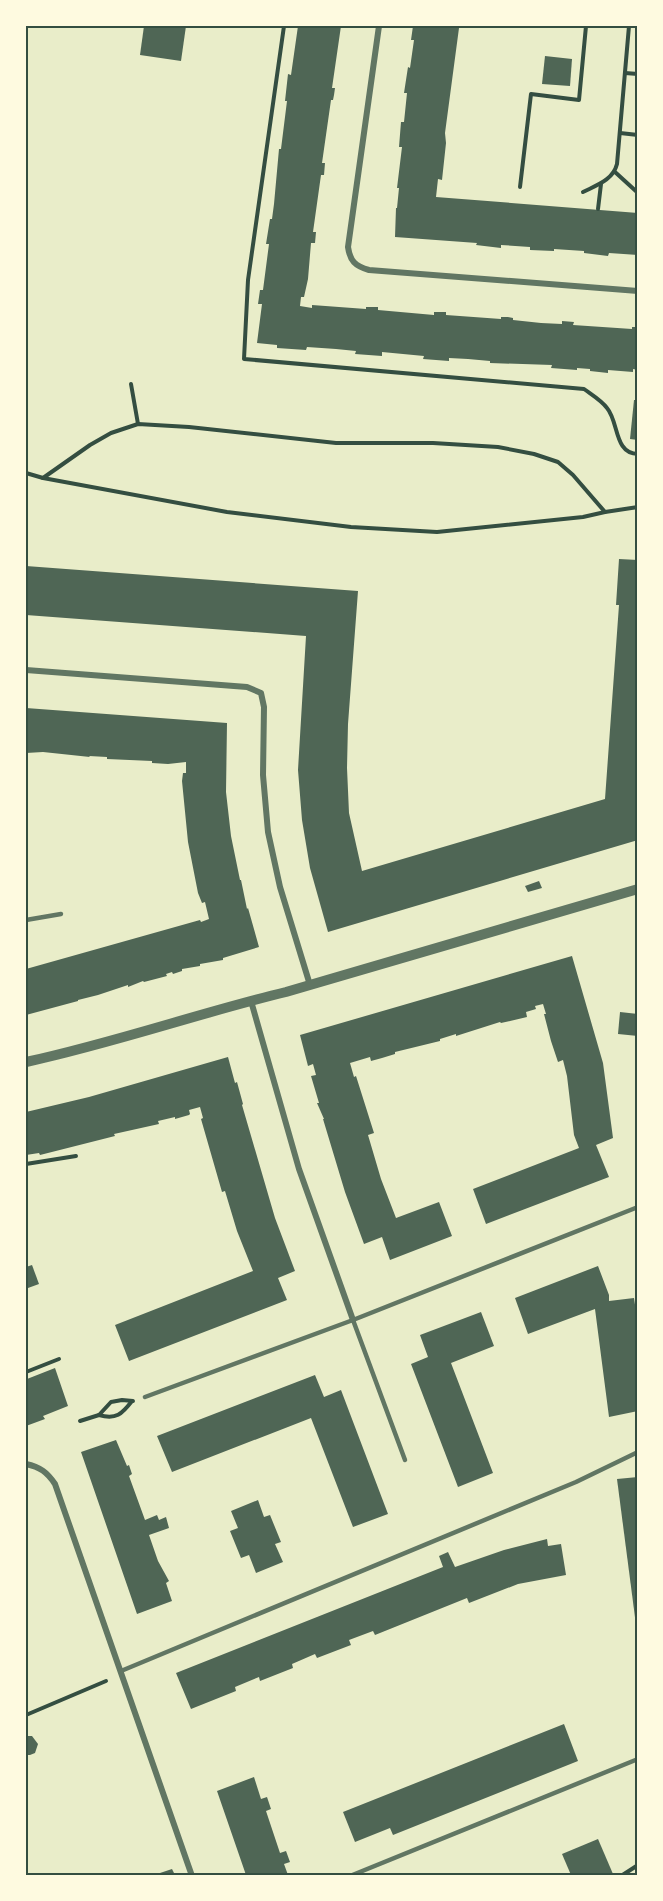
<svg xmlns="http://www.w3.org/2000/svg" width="663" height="1901" font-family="Signika,sans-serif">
  <rect width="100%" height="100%" fill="#e9edc9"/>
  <g fill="#4f6655">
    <path d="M144,26H186L181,61L140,55Z"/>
    <path d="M298,26H341L332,88H335L334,95L333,100H331L322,163H325L324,175H321L313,232H316L315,243H311L308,279L304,297H301L300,306L312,308V305L366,309V307H378V310L434,315V312H446V315L501,319V317H508L513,318V320L541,323L562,324V321L574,322L573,325L632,329V327H638V370L633,369V372L608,370V373L590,371V369L577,368V370L551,368L552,365L490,363V361L468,359L449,358V361L423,359L424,356L382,352V356L355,354L356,351L336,349L307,347L306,350L277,348V345L257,343L262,304H258L260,290H263L269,244H266L270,219H272L274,204L279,149H281L287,101H285L288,74L291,75Z"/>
    <path d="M413,26H458L459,28L445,133L446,143L442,180L438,179L436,197L638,213V255L609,253L608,256L584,253V251L554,249V251L530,250V247L501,245V248L476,245L477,243L395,237L396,208H397L399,188H397L402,147H399L401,122H404L407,93H404L408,67L410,68L414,40H411Z"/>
    <path d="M545,56L572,59L570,86L542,84Z"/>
    <path d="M634,400H638V440L630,439Z"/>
    <path d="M619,559L638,560V840L328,932L310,868L302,820L298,770L306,636L26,615V566L358,591L348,724L347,768L349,813L362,871L605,799L619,605H616Z"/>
    <path d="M26,708L227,723L226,792L231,836L240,880H241L247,909L248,908L259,947L223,958V960L200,964V966L182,969V971L173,974L172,972L166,974L167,976L144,982L143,981L128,987V985L98,995L78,1000V1001L26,1015V969L200,920L201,922L209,919L205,902L202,903L198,893L188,842L182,781L183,773H186V762L168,764L152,763V761L107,759V757L89,756L90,757L43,752L26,753Z"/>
    <path d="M539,881L542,888L528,892L525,886Z"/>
    <path d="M572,956L603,1063L613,1138L596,1145L609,1177L486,1224L473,1189L579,1148L574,1135L567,1076L563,1060L558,1062L551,1041L544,1014H546L543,1004L535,1006L536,1009L526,1012L527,1017L501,1023L500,1022L456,1036V1034L440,1039V1041L395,1052V1054L382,1058L371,1061L370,1057L350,1063L354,1077L356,1076L374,1133L368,1135L381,1179L396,1218L439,1202L452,1236L390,1260L382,1237L364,1244L345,1192L323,1119H324L317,1103H319L311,1076L316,1075L313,1064L308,1066L300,1035Z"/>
    <path d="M620,1012L638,1014V1036L618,1034Z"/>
    <path d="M228,1057L235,1083L237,1082L243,1104L242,1105L275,1218L295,1271L278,1278L287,1300L129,1361L115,1325L253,1271L237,1231L225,1191L222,1192L201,1119L203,1118L200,1107L189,1110L190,1114L189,1115L175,1119V1117L158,1121L159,1124L114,1134L115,1136L40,1155L39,1153L26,1155V1112L89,1097Z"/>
    <path d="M32,1265L39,1284L28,1288L26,1286V1267Z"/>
    <path d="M598,1266L609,1295V1301L634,1298L638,1325V1411L609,1417L595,1309L528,1334L515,1298Z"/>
    <path d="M481,1312L494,1346L451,1363L493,1473L458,1487L411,1364L428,1357L420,1335Z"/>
    <path d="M55,1368L68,1406L43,1416L45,1419L26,1426V1381L27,1379Z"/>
    <path d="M315,1375L324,1397L341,1390L388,1514L353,1527L311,1418L172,1472L157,1436Z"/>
    <path d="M116,1440L127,1466L129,1465L132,1474L129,1476L145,1520L157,1515L159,1520L166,1517L169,1528L149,1535L158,1561L169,1581L166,1583L172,1601L137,1614L81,1452Z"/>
    <path d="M638,1477V1625H636L617,1479Z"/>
    <path d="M258,1500L264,1517L270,1515L281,1542L275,1544L283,1562L256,1573L249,1555L241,1558L230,1531L238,1528L231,1511Z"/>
    <path d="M547,1539L548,1546L561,1544L566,1575L518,1584L469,1603L467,1598L375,1635L373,1631L349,1640L351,1645L317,1658L315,1654L292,1664L293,1668L260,1681L259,1677L235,1687L236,1691L191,1709L176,1673L443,1567L439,1556L448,1552L455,1567L504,1550Z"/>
    <path d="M564,1724L578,1761L393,1835L390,1828L355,1842L343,1812Z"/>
    <path d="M26,1736H32L38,1744L35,1753L30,1755H26Z"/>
    <path d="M254,1777L261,1799L267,1797L271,1809L266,1811L280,1853L286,1851L290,1862L284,1864L288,1875H246L217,1791Z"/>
    <path d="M598,1839L613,1874L609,1875H571L562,1854Z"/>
    <path d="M172,1869L175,1875H154Z"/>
  </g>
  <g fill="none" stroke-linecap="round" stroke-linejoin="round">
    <g stroke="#344e41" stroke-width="4">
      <path d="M284,26L248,280L244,359L584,389C592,395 601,400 607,408C619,422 614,454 638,454"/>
      <path d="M625,73L638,74"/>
      <path d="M620,133L638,135"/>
      <path d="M615,172L638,193"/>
      <path d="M520,187L531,94L579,100L586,26"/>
      <path d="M583,192C597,185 613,180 617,164L629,26"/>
      <path d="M598,209L601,184"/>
      <path d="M131,384L138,424"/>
      <path d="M26,473L43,478L227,512L351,527L437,532L583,517L605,512L638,507"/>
      <path d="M43,478L90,445L111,433L138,424L189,427L336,443H433L498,447L534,454L558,462L573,475L605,512"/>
      <path d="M26,1164L76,1156"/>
      <path d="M26,1372L59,1359"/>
      <path d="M99,1415C116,1420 122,1414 132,1401"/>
      <path d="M80,1421L99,1415L111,1402L122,1400L133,1401"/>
      <path d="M26,1715L106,1681"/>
      <path d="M621,1876L638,1865"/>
    </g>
    <g stroke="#617663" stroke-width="4.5">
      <path d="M26,920L61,914"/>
      <path d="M353,1320L405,1460"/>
      <path d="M145,1397L353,1320L638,1207"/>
      <path d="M121,1671L576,1482L638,1452"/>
      <path d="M350,1876L638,1759"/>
    </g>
    <g stroke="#617663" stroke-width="6">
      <path d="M379,26L348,247C350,261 355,266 369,270L638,291"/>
      <path d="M26,670L247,687L261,693L264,707L263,775L268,832L280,887L310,985"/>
      <path d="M251,1001L299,1169L353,1320"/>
      <path d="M26,1464C40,1467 47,1472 55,1484L192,1876"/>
    </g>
    <path stroke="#617663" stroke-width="10" d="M26,1062C114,1043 199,1013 286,992L638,889"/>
  </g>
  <rect width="663" height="1901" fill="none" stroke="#fefae0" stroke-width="54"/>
  <rect x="27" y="27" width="609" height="1847" fill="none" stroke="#344e41" stroke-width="2"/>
</svg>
